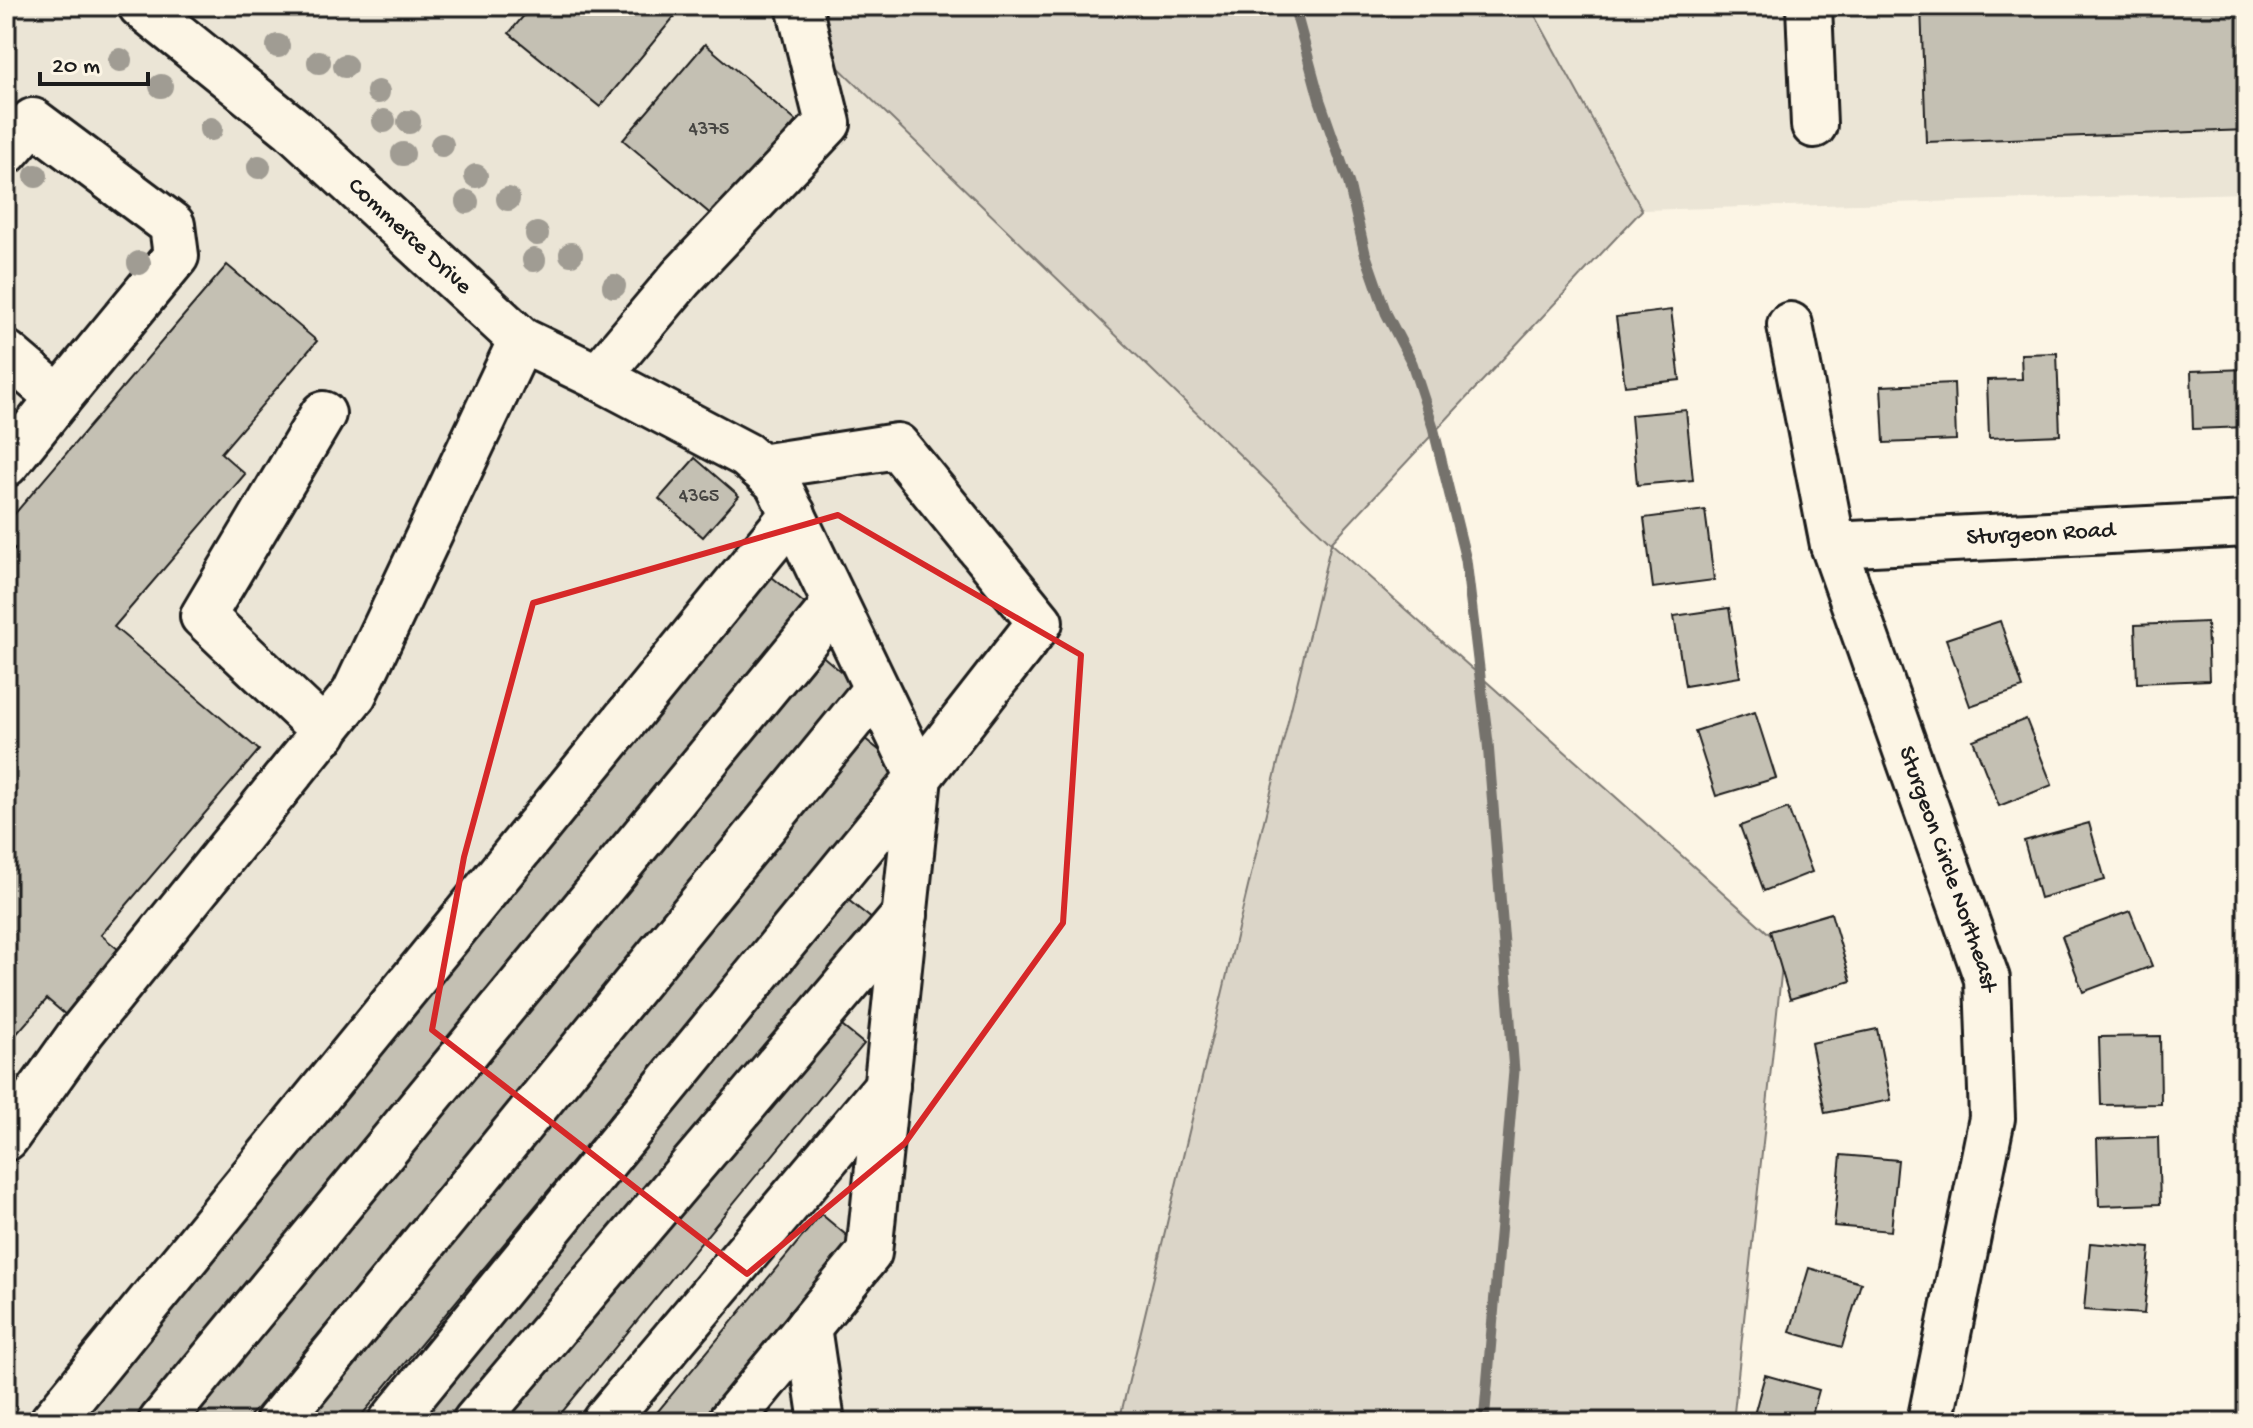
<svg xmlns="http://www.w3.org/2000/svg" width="2253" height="1428" font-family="'Gochi Hand',sans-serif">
  <rect width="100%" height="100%" fill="#fcf5e5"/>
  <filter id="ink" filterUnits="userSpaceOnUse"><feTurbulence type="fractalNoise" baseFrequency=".0125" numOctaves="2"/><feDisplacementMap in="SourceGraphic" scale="16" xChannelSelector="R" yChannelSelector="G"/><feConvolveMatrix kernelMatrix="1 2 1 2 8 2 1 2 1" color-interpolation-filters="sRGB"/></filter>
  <g filter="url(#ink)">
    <g fill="#ebe5d6">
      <path d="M6,6H775L1331,543L1119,1422H6Z"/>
      <path d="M1530,6H2247V193L1642,210Z"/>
    </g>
    <path fill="#dbd5c8" stroke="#7c7872" stroke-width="2" d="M775,6H1530L1642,210L1331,543L1784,947L1733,1422H1119L1331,543Z"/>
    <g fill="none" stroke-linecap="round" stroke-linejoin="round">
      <path stroke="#75726c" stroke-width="11" d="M1294,6L1320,101L1349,184L1365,253L1386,313L1412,363L1433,427L1466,560L1488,743L1514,1071L1484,1422"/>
    </g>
    <g fill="#c4c0b3" stroke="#1c1c1c" stroke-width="2">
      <path d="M532,6H683L600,107L509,33Z"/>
      <path d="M1921,6H2247V130L1926,142Z"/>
      <path d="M705,44L796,121L714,217L623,140Z"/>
      <path d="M227,265L317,341L221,453L245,474L114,627L259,750L101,935L150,976L95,1040L47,999L6,1046V559L15,549L6,541V524Z"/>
      <path d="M1671,310L1680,380L1625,386L1616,317Z"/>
      <path d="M2057,353L2060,435L1989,438L1987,380L2022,379L2021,354Z"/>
      <path d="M2247,369V427L2193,429L2191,371Z"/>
      <path d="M1954,383L1956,440L1884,443L1881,386Z"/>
      <path d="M1686,410L1693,480L1637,485L1631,415Z"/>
      <path d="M695,458L739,496L703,537L659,499Z"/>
      <path d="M1705,510L1714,580L1653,588L1644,518Z"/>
      <path d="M767,573L805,604L133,1422H70Z"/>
      <path d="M1729,608L1740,677L1685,686L1674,616Z"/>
      <path d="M2000,621L2023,688L1970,706L1946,639Z"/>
      <path d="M2207,622L2209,680L2137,683L2135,625Z"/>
      <path d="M819,653L858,686L245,1422H178Z"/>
      <path d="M1755,712L1776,778L1716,796L1695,731Z"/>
      <path d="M2026,719L2052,785L1999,806L1973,740Z"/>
      <path d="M859,734L900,767L356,1422H289Z"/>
      <path d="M1788,808L1812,872L1764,891L1740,826Z"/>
      <path d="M2089,823L2105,880L2040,898L2024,841Z"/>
      <path d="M842,895L873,920L456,1422H405Z"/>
      <path d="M2130,911L2152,966L2083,992L2062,936Z"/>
      <path d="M1831,913L1851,981L1790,999L1770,931Z"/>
      <path d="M827,1014L864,1044L554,1422H492Z"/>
      <path d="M1877,1029L1891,1100L1825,1113L1811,1043Z"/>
      <path d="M2160,1036L2161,1104L2101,1105L2099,1037Z"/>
      <path d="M2158,1137L2160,1204L2099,1206L2097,1139Z"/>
      <path d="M1841,1155L1898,1160L1891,1231L1834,1226Z"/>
      <path d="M821,1214L852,1240L701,1422H649Z"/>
      <path d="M2090,1243L2150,1248L2144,1314L2084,1310Z"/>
      <path d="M1809,1268L1861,1283L1842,1347L1790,1332Z"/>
      <path d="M1765,1375L1819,1390L1810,1422H1752Z"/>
    </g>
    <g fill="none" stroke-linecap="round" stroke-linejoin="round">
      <g stroke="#1c1c1c" stroke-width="50">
        <g id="minor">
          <path id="s1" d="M141,6L293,129L521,340L598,377L746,455L777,482L919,777L391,1422"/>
          <path d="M1809,6L1814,125"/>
          <path d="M6,152L33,121L172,225L176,256L59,398L6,353"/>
          <path id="s2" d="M1790,325L1833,545L1987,979L1992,1118L1930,1422"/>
          <path d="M598,377L681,278L828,123L799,6"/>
          <path d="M323,414L203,616L325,732"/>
          <path d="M6,464L59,398"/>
          <path id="s3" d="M1833,545L2247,524"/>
          <path d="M6,1138L83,1030L354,694L521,340"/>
          <path d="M808,1327L822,1422"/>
          <path d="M52,1422L793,514"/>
          <path d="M161,1422L835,604"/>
          <path d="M278,1422L876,689"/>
          <path d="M475,1422L905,915"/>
          <path d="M604,1422L887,1086"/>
          <path d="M730,1422L869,1253L919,777L1040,622L897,446L760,467"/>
        </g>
      </g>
      <use href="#minor" stroke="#fcf5e5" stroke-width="44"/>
    </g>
    <g fill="#a09c93">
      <circle cx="278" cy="46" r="12"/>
      <circle cx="120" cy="60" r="12"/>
      <circle cx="319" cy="62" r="12"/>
      <circle cx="345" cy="66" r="12"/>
      <circle cx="161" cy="86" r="12"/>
      <circle cx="378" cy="92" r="12"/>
      <circle cx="384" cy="121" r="12"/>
      <circle cx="409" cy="122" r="12"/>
      <circle cx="211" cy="129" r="12"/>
      <circle cx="442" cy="145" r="12"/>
      <circle cx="403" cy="154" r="12"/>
      <circle cx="259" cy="167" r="12"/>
      <circle cx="36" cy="176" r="12"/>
      <circle cx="476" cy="176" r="12"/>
      <circle cx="508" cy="199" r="12"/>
      <circle cx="467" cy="202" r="12"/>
      <circle cx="537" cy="234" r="12"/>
      <circle cx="571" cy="254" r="12"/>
      <circle cx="534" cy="260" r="12"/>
      <circle cx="139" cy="263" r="12"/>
      <circle cx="614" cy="286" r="12"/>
    </g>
  </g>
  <path fill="none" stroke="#d62828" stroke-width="6" stroke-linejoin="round" d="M838,515L1081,655L1063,923L905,1143L747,1274L432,1030L464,857L533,603Z"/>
  <g text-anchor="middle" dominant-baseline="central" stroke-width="7" stroke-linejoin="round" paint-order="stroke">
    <g font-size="20" fill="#464542">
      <text x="709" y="130">4375</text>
      <text x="699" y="497">4365</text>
    </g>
    <g font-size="24" fill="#1c1c1c" stroke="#fcf5e5">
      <text stroke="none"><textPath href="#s1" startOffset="354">Commerce Drive</textPath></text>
      <text stroke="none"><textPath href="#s3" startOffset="208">Sturgeon Road</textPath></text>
      <text stroke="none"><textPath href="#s2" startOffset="568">Sturgeon Circle Northeast</textPath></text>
    </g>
  </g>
  <rect width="2253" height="1428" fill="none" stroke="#fcf5e5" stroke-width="32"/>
  <rect x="16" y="16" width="2221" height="1396" fill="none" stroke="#1c1c1c" stroke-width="3" filter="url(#ink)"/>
  <path d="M40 72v12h108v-12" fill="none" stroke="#1c1c1c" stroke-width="4"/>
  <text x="52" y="72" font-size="24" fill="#1c1c1c" stroke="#fcf5e5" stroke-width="6" paint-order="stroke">20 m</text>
</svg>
